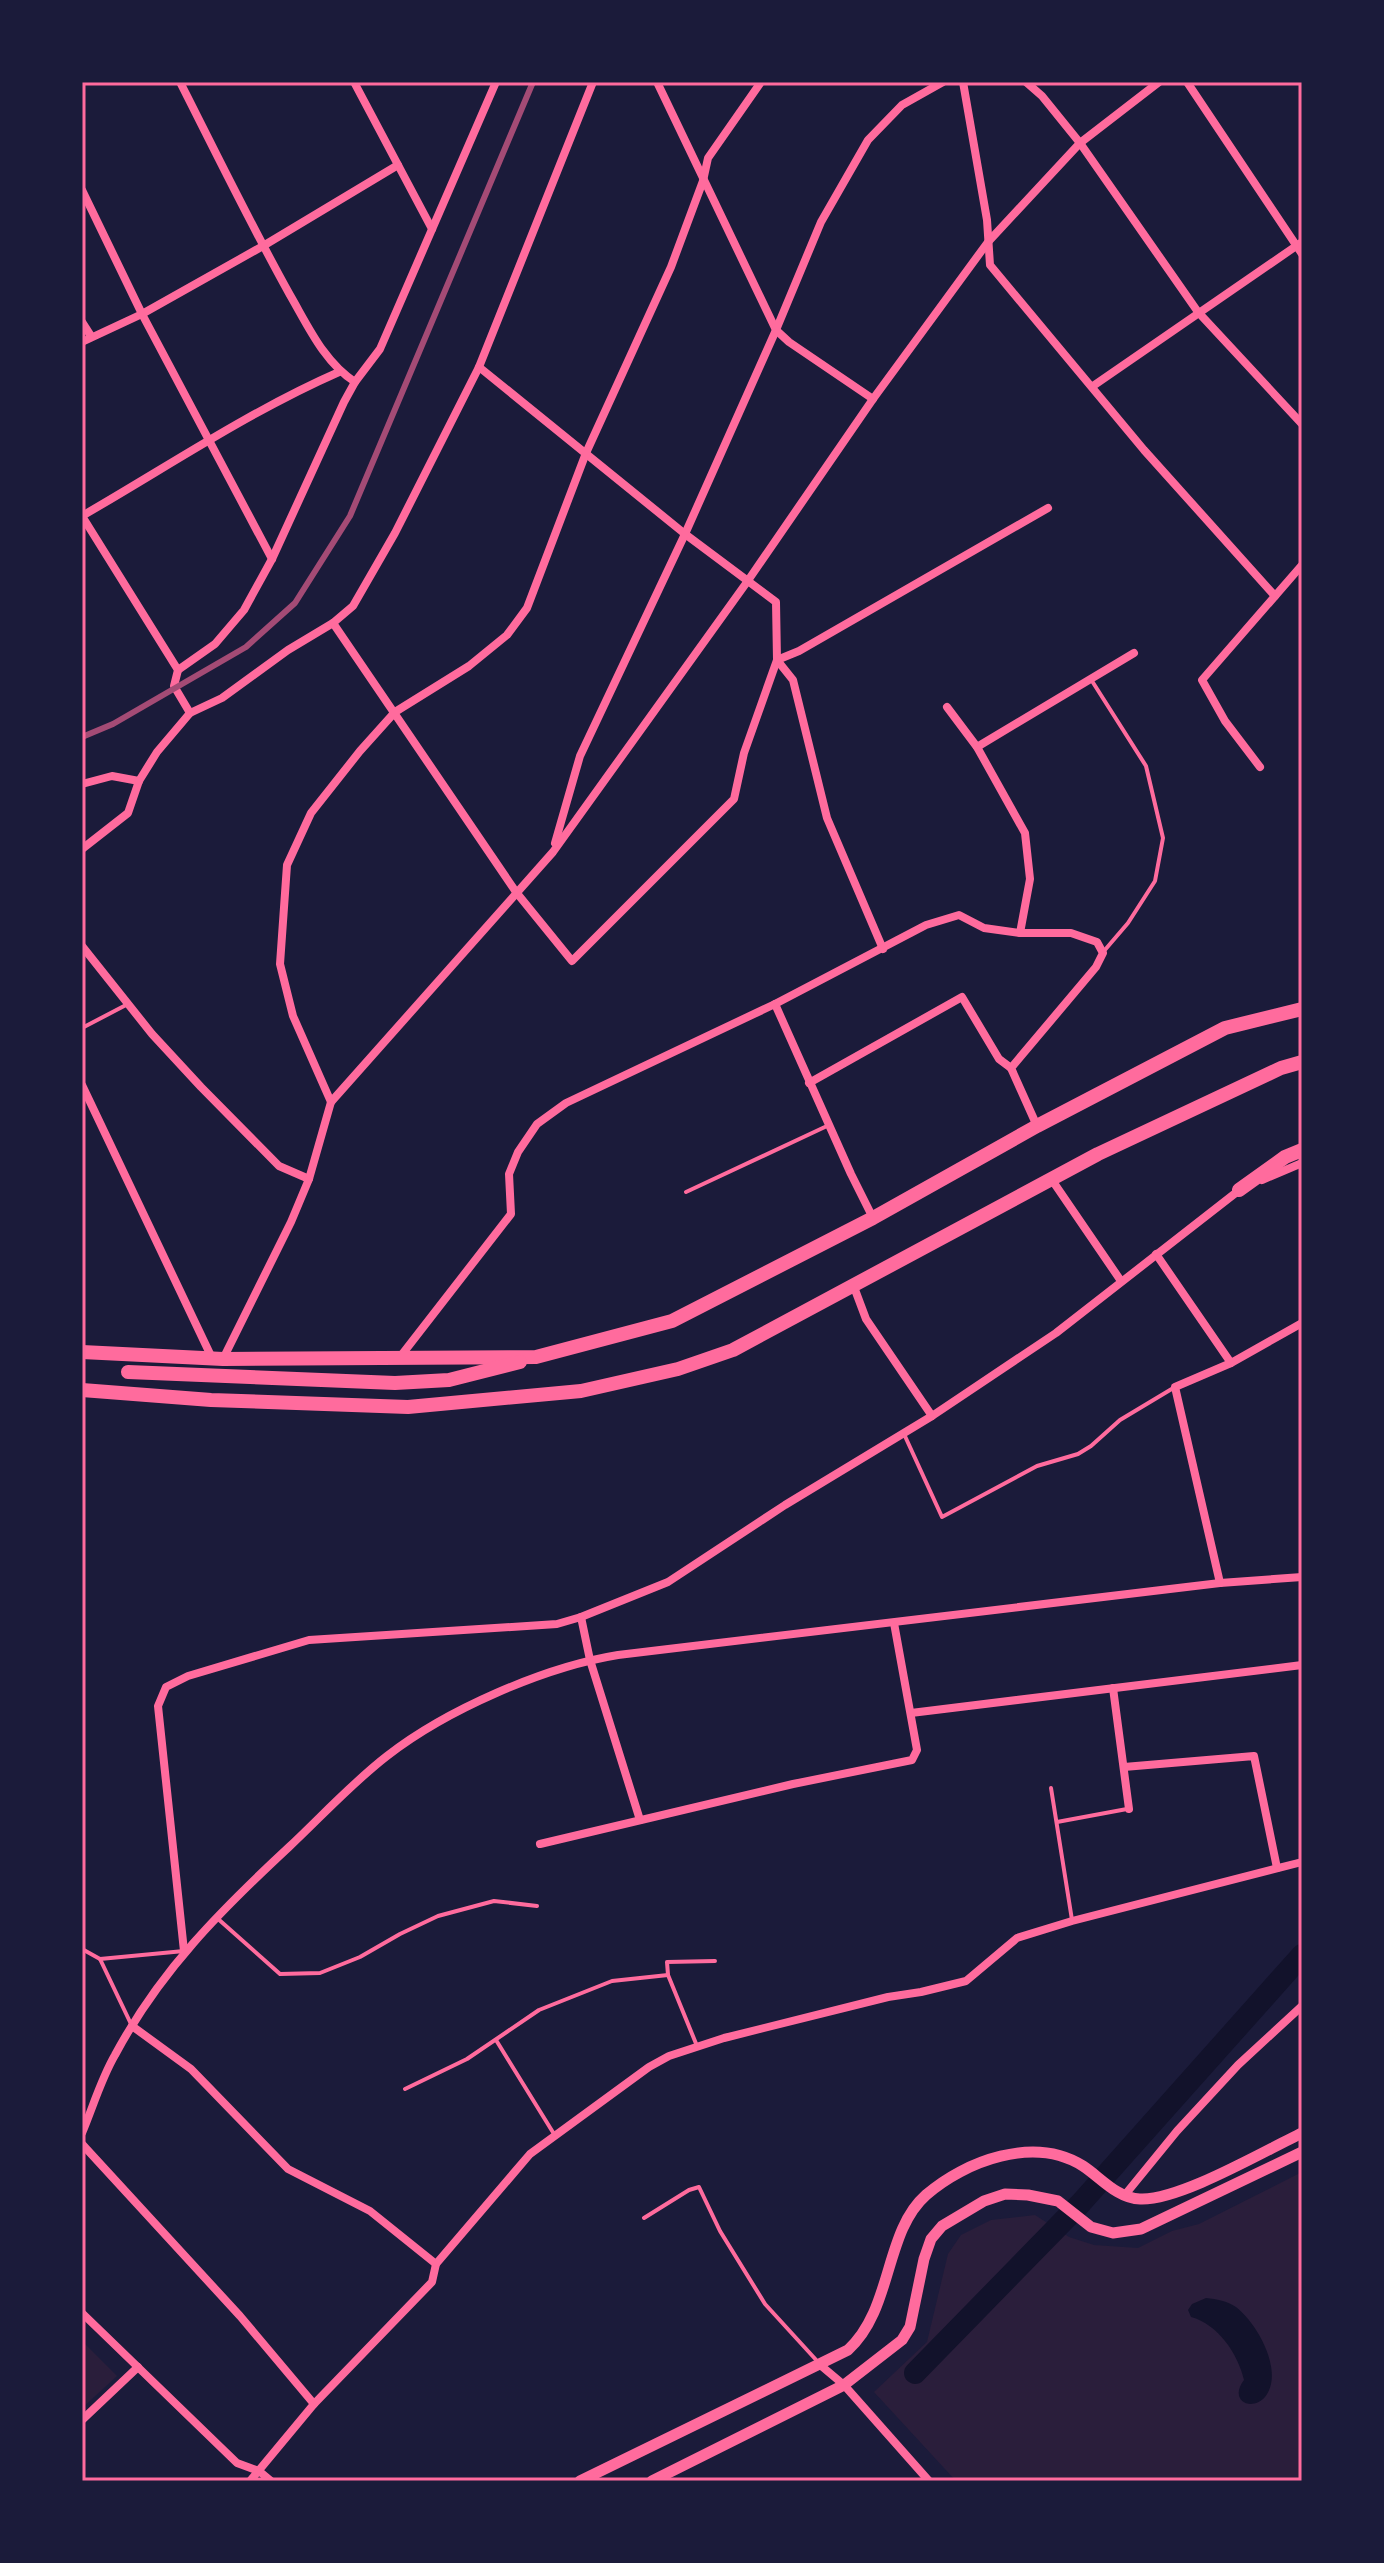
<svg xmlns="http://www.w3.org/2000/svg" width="1384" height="2563" font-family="'Sofia Sans Condensed',sans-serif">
  <rect width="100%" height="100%" fill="#1b1b3a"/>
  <g fill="#2a1e3b">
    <path d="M1302,2172V2481H956L874,2392L927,2342L948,2254L961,2235L991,2220L1035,2215L1069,2237L1094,2245L1138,2248L1172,2231L1199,2224Z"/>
    <path d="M82,2341L117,2376L82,2408Z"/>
  </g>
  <path fill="#12122b" d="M1206,2298C1217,2299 1227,2301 1236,2307C1257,2323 1285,2372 1265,2397C1252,2412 1228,2401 1244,2380C1238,2354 1218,2324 1191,2317L1188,2310L1192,2304Z"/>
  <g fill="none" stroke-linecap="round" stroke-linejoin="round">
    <path stroke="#12122b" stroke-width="22" d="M915,2373L1080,2204L1302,1955"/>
    <g stroke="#ff6b9d" stroke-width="4">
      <path d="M1092,681L1146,766L1163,838L1155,881L1128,923L1104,951"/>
      <path d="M82,1028L126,1005"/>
      <path d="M686,1192L827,1126"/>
      <path d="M904,1434L942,1517L1037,1466L1078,1454L1091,1446L1120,1420L1175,1387"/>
      <path d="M1051,1788L1072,1920"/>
      <path d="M1057,1822L1127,1809"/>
      <path d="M217,1918L280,1974L320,1973L360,1957L400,1934L438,1916L494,1901L537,1906"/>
      <path d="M82,1949L100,1959L131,2024"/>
      <path d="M100,1959L184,1951"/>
      <path d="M496,2040L554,2134"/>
      <path d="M697,2046L668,1975L667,1962L715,1961"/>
      <path d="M405,2089L467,2059L539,2010L612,1981L668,1975"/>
      <path d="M644,2218L689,2190L699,2187L720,2231L765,2304L818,2362"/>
    </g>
    <g stroke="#ff6b9d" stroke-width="8">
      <path d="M180,82C216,153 251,225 290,295C308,326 324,362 355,382"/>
      <path d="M354,82L432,229"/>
      <path d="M657,82L776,330L789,342L873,399"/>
      <path d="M963,82L987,220L990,265L1144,450L1275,596"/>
      <path d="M1026,82L1042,96L1080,143L1198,312L1302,424"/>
      <path d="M1187,82L1302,254"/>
      <path d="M82,190L142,314L272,559"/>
      <path d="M82,322L91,336"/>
      <path d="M82,342L142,314L263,246L398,165"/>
      <path d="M479,367L685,534L776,602L777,660L793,680L827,818L883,949"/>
      <path d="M1093,386L1302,242"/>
      <path d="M333,623L516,892L572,961L734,799L744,753L777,660L799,651L1048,508"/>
      <path d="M178,670L215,644L244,610L272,559L344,402L355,382L380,349L496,82"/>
      <path d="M947,707L977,747L1025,833L1030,879L1020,933"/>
      <path d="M190,713L174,686L178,670L82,516C167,467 250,411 339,372"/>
      <path d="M977,747L1134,653"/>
      <path d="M1260,767L1225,721L1202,680L1302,565"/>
      <path d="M82,784L112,776L139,781"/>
      <path d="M555,843L580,756L685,534L776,330L821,222L868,140L902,105L943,82"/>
      <path d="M82,849L128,813L139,781L157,752L190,713L222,698L288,650L333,623L353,606L395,533L479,367L593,82"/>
      <path d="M82,946L152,1034L201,1087L279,1166L309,1179"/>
      <path d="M775,1004L851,1174L873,1218"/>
      <path d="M809,1083L962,997L999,1059L1011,1068"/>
      <path d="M82,1085L212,1358"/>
      <path d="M331,1102L293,1016L280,964L287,865L311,813L360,751L395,712L469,666L507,635L527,608L586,453L671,267L703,181L708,158L761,82"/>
      <path d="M1052,1180L1121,1281"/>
      <path d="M1262,1180L1302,1163"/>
      <path d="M1156,1254L1231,1363"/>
      <path d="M854,1287L866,1319L932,1416"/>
      <path d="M400,1357L511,1214L509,1174L518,1152L537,1124L566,1103L775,1004L926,925L959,915L984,928L1020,933H1071L1097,942L1103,953L1096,967L1011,1068L1037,1126"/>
      <path d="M223,1359L291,1222L309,1179L331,1102L553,852L747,582L873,399L988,242L1080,143L1159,82"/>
      <path d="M1220,1583L1175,1387L1231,1363L1302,1323"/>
      <path d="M581,1617L590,1660L640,1820"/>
      <path d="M1113,1688L1129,1809"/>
      <path d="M911,1713L1302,1665"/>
      <path d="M1124,1767L1254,1756L1277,1868"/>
      <path d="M540,1844L793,1784L912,1760L917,1750L894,1623"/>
      <path d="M184,1951L158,1706L166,1687L188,1676L309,1640L557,1624L581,1617L668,1582L785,1505L932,1416L1056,1333L1242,1188"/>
      <path d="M132,2026L191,2069L288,2169L370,2211L436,2264"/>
      <path d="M82,2133C93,2107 101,2079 115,2055C160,1971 220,1911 289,1847C321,1817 352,1783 387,1756C446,1710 544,1667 618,1655L1220,1583L1302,1577"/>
      <path d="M82,2144L240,2316L314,2404"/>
      <path d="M1124,2196L1177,2131L1238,2065L1302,2006"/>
      <path d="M82,2313L237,2463L259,2471L271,2481"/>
      <path d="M819,2364L844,2385L929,2481"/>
      <path d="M82,2420L138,2367"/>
      <path d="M250,2481L314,2404L432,2282L436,2264L530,2154L649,2067L669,2056L724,2038L888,1997L921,1992L966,1981L1017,1938L1072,1921L1302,1862"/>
    </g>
    <g stroke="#ff6b9d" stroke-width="11">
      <path d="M580,2481L848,2350C893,2309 884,2232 926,2195C965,2161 1034,2135 1083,2166C1100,2177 1118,2199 1140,2199C1179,2201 1264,2151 1302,2133"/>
      <path d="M652,2481L844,2385L902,2340L910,2327L924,2259L931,2239L942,2226L984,2201L1005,2194L1028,2195L1058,2201L1091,2227L1113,2233L1141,2229L1302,2152"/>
    </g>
    <g stroke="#ff6b9d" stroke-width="14">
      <path d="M1239,1190L1285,1157L1302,1150"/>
      <path d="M82,1352L223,1359L536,1357L672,1321L873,1218L1037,1126L1225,1028L1302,1009"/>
      <path d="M128,1372L395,1383L449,1380L520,1362"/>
      <path d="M82,1390L211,1400L408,1407L581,1391L678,1369L733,1350L1098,1154L1281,1068L1302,1062"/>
    </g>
    <path stroke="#a44b75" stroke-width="6" d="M82,737L113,724L246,647L295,603L350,516L533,82"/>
  </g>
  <rect width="1384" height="2563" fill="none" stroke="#1b1b3a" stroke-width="168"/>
  <rect x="84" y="84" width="1216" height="2395" fill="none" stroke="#ff6b9d" stroke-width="3"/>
</svg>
